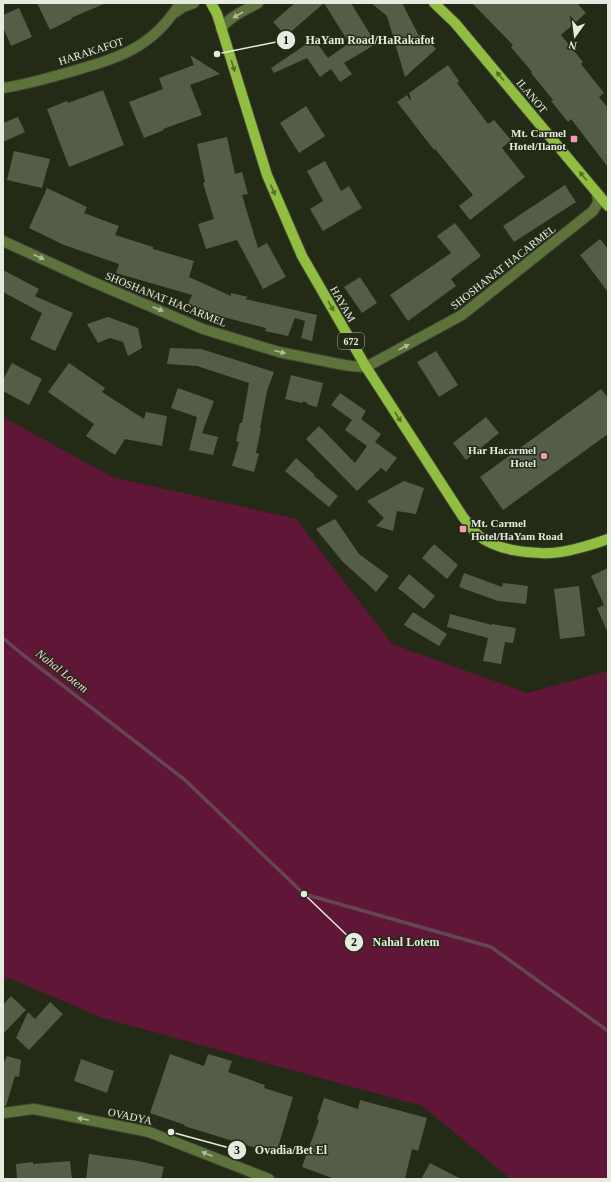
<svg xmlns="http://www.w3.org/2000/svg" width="611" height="1182" font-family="Georgia,serif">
  <rect width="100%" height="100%" fill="#232b17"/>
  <path fill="#5f1637" d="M3,417L112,477L296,519L392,644L527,693L608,671V1179H511L422,1106L103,1018L9,978L3,982Z"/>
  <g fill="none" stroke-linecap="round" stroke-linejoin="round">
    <path stroke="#644752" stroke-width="3.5" d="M3,638L22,654L185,780L304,894L491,947L608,1031"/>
  </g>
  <g fill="#545d48">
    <path d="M37,3H106L71,18L72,19L50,30Z"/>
    <path d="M295,3H351L376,44L344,63L352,74L340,82L331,69L320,77L307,58L274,73L271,68L314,39L328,58L349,43L324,3L286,36L273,22Z"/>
    <path d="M371,3H402L419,36L422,33L436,49L405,77L387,16Z"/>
    <path d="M472,3H577L586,13L561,35L583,62L581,64L604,93L599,97L608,108V167L571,119L568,122L551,101L553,100L531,73L532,72L511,47L513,45Z"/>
    <path d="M19,8L32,37L11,46L3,27V15Z"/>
    <path d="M190,55L220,74L190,85L202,115L163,129L164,130L144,138L129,102L163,89L159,78L194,65Z"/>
    <path d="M448,65L459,81L457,83L488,124L494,120L511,140L502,148L525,177L470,220L459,206L473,195L435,149L434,150L397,102L407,95L410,100H411L409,93Z"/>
    <path d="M103,90L124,145L69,167L47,109L67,101L68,103Z"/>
    <path d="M306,106L325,136L299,153L280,123Z"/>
    <path d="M18,117L25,132L3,142V123Z"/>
    <path d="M227,137L235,174L242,172L248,194L242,195L258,248L267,243L286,277L263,289L237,240L206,249L198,224L214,219L203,183L205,182L197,144Z"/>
    <path d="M14,151L50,159L42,188L7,180Z"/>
    <path d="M325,161L341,191L349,186L362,208L323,231L310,209L323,201L307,171Z"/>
    <path d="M565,185L576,202L514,242L503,226Z"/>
    <path d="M47,188L87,207L84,213L119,226L115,235L153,247V249L194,261L189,277L231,296V293L248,297L245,299L317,315L312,341L301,338L305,321L295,318L288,336L265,331L266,328L212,314V315L188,304L192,295L116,273L119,264L64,245L29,228Z"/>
    <path d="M455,223L481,256L451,279L456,286L408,321L390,295L451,253L437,236Z"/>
    <path d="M600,239L608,249V292L580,255Z"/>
    <path d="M3,270L39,289L35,296L73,313L55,351L30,339L42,313L3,292Z"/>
    <path d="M360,277L377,303L362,313L344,287Z"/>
    <path d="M108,317L138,328L142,348L128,356L123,342L110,338L98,343L87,324Z"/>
    <path d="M170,348L201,349L274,372L267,391L260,428H261L256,453L259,454L254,472L232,466L239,442L236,441L240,423H242L249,383L197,366L167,364Z"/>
    <path d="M436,351L458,385L439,397L417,362Z"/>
    <path d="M12,363L42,379L29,405L3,391V380Z"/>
    <path d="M69,363L105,388L102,392L144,419L146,412L167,416L162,446L125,439L115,455L86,436L94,424L48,392Z"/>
    <path d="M291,375L323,383L317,407L309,405L304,401L302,403L285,399Z"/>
    <path d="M178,388L214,401L202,433L218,437L213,455L189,450L197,417L171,408Z"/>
    <path d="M601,389L608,398V434L503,510L480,477Z"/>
    <path d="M340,393L366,411L361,419L381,434L375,442L397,458L386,472L381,468L357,491L306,439L319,426L355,463L367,446L345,430L352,420L331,405Z"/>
    <path d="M486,417L499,433L466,460L453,443Z"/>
    <path d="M296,458L315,475L314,476L338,496L329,507L285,471Z"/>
    <path d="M404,481L424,488L416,514L397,511L393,531L376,526L384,518L367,501Z"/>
    <path d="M335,519L359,554L389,576L376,592L342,561L316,529Z"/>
    <path d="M434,544L458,565L447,579L422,558Z"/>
    <path d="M608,568V633L597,608L604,605L591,576Z"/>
    <path d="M464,573L502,587L503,583L528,586L526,604L498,601L459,587Z"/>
    <path d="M409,574L435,596L424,609L398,588Z"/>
    <path d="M579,586L585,636L560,639L554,589Z"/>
    <path d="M413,612L447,634L439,646L404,625Z"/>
    <path d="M450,614L492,625V624L516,628L513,643L505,642L501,664L483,661L488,638L447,627Z"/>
    <path d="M11,996L26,1010L3,1034V1005Z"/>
    <path d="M50,1002L63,1014L29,1050L16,1038L28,1012L35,1019Z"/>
    <path d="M170,1054L204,1066L208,1054L232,1061L228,1072L265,1085L264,1088L293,1097L276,1154L184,1126L185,1125L150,1113Z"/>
    <path d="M7,1056L21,1060L19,1077L15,1076L6,1106H3V1064Z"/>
    <path d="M81,1059L114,1071L107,1093L74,1081Z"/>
    <path d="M324,1098L358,1109L360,1100L427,1118L418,1151L412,1149L405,1179H335L302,1167L319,1120L317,1119Z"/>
    <path d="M89,1154L139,1161L164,1167L161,1179H86Z"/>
    <path d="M70,1161L72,1179H17L16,1164L33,1162V1164Z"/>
    <path d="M430,1163L461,1179H421Z"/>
  </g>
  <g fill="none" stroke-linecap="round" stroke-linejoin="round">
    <g stroke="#3e4633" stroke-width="12">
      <g id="minor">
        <path d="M176,12L183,7L194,3"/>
        <path d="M221,29C229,17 245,10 258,3"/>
        <path d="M3,88C24,85 45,79 66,73C114,59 152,50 180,3"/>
        <path d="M3,241L86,279L203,329L279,352L339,364L351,366L366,367L462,315L593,211L598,203L597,193"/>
        <path d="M3,1113L34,1109L149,1132L269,1179"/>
      </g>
    </g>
    <g stroke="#3e4633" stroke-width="12">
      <g id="primary">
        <path d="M211,3L217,14L267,175L302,256L366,367L463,517C468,523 473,531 479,536C496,550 529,554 551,553C568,552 591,545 608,539"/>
        <path d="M434,3L455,23L608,206"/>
      </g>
    </g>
    <use href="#minor" stroke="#5d733b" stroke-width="10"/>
    <use href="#primary" stroke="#91be41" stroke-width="10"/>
  </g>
  <defs><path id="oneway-solid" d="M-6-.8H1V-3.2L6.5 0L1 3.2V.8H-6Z"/></defs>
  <g fill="#afbb9d">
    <use href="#oneway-solid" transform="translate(238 15) rotate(150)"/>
    <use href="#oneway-solid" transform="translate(39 257) rotate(24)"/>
    <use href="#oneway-solid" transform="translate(158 309) rotate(23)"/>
    <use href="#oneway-solid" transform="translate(404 347) rotate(-28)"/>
    <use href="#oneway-solid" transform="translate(280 352) rotate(14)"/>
    <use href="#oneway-solid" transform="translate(83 1119) rotate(-169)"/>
    <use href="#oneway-solid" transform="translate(207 1154) rotate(-158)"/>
  </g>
  <g fill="#546d2a">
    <use href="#oneway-solid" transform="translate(233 66) rotate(72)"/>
    <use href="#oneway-solid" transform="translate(500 76) rotate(-130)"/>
    <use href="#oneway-solid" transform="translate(583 176) rotate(-130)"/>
    <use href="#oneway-solid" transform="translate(273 190) rotate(67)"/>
    <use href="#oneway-solid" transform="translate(331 306) rotate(60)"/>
    <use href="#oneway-solid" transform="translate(398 417) rotate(57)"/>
  </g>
  <g fill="#ef9ab8" stroke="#232b17" stroke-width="1.5">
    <rect x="570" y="135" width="8" height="8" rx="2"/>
    <circle cx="544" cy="456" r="4"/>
    <rect x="459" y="525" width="8" height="8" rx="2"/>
  </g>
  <g text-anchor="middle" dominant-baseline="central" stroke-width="3" stroke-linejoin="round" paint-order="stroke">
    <rect fill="#232b17" stroke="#acb1a3" stroke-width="1" x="338" y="333" width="26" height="16" rx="3"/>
    <g font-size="10" font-weight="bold" fill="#e6ebdf">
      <text x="351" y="341">672</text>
    </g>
    <g font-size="11" fill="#e6ebdf" stroke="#232b17">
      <text transform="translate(91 51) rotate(-18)">HARAKAFOT</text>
      <text transform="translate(532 96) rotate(50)">ILANOT</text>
      <text transform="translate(503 267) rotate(-38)">SHOSHANAT HACARMEL</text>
      <text transform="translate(166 299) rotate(22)">SHOSHANAT HACARMEL</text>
      <text transform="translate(343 304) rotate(60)">HAYAM</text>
      <text transform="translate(130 1116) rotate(12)">OVADYA</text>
    </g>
    <g font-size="11" font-weight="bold" fill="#e6ebdf" stroke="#232b17" text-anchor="end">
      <text x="566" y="133">Mt. Carmel<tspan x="566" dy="13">Hotel/Ilanot</tspan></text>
      <text x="536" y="450">Har Hacarmel<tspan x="536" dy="13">Hotel</tspan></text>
      <text x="471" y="523" text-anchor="start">Mt. Carmel<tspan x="471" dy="13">Hotel/HaYam Road</tspan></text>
    </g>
    <g font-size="12" font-style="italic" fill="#fecadb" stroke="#232b17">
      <text transform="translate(62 671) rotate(38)">Nahal Lotem</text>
    </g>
  </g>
  <path fill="none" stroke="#e6ebdf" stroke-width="1.5" d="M217 54L286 40M304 894L354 942M171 1132L237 1150"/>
  <g fill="#e6ebdf" stroke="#232b17" stroke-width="1.5">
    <circle cx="217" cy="54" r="4"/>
    <circle cx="304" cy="894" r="4"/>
    <circle cx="171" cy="1132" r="4"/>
    <circle cx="286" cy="40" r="10"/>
    <circle cx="354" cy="942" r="10"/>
    <circle cx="237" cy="1150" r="10"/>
  </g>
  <g font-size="12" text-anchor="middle" font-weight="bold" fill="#111">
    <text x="286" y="44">1</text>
    <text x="354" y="946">2</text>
    <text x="237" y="1154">3</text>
  </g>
  <g font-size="12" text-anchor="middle" font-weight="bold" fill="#e6ebdf" stroke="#232b17" stroke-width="3" stroke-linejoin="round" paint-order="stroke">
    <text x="370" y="44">HaYam Road/HaRakafot</text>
    <text x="406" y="946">Nahal Lotem</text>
    <text x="291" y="1154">Ovadia/Bet El</text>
  </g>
  <rect width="611" height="1182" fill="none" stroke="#e6ebdf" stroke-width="8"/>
  <g transform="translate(575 36) rotate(194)" stroke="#232b17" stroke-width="3" paint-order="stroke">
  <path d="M0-3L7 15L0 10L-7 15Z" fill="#e6ebdf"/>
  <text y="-6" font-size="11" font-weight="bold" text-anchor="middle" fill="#e6ebdf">N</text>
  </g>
</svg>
